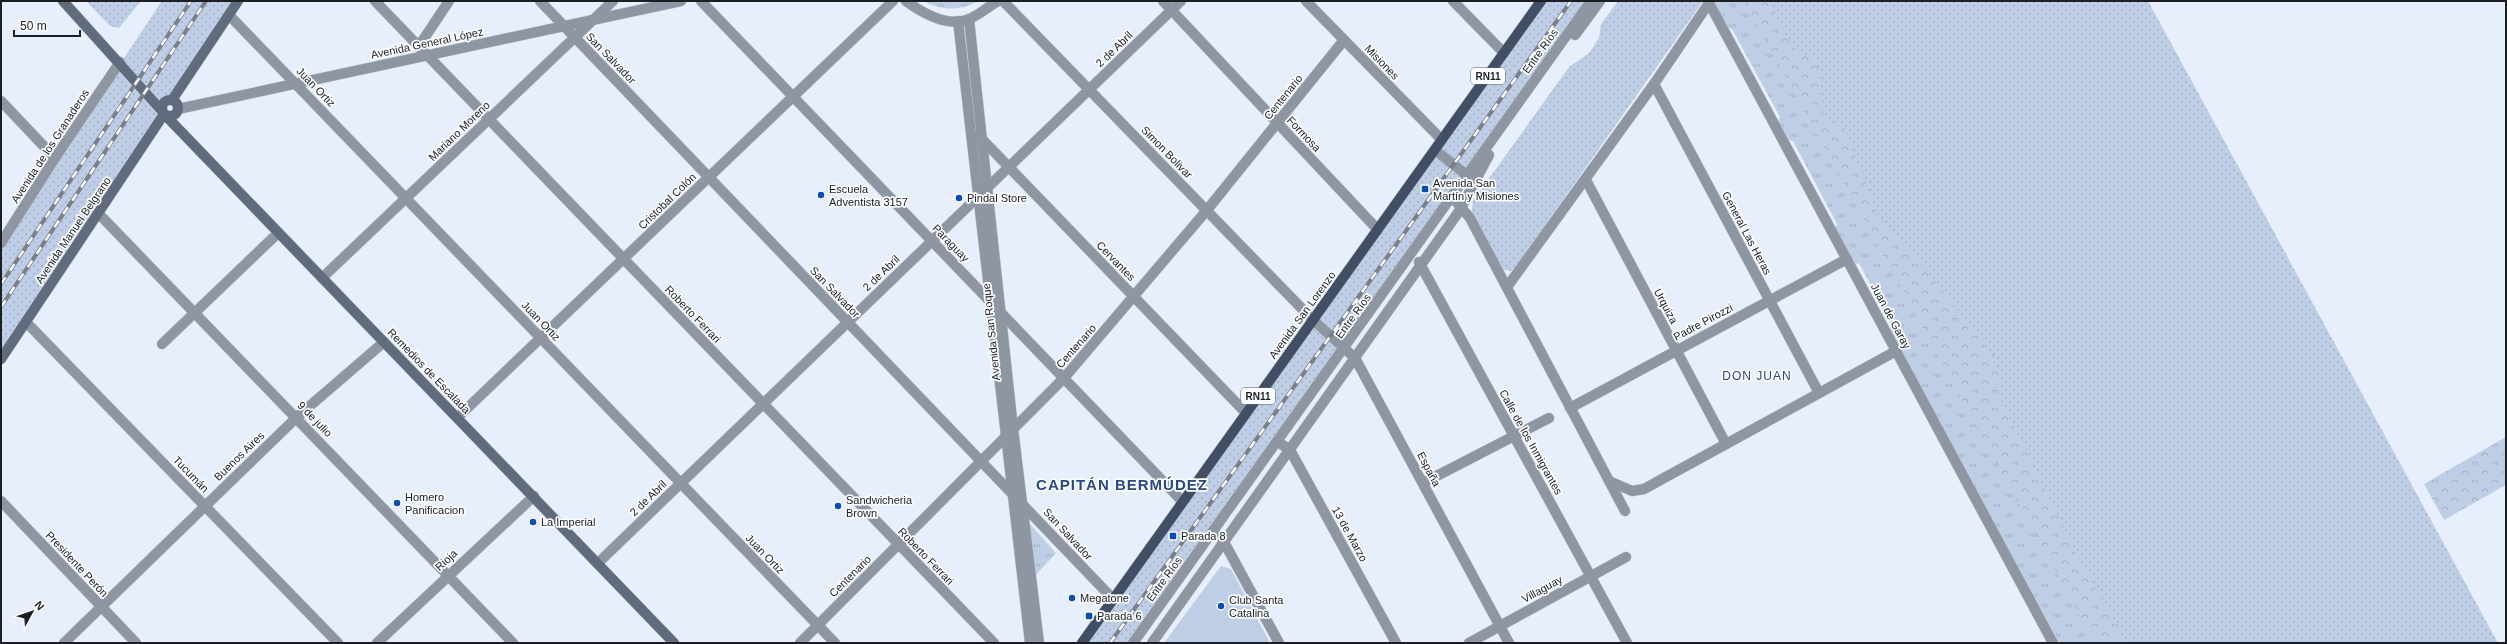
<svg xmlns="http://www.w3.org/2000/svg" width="2507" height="644" font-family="Helvetica,sans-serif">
  <defs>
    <pattern id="grass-dots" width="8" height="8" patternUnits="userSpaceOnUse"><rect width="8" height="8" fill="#becee7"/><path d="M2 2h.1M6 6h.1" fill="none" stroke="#a3b0c6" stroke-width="1.8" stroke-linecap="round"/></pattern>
    <pattern id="forest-crowns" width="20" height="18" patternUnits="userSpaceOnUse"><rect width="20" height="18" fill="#becee7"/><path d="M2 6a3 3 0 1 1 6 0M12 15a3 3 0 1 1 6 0" fill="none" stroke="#a3b0c6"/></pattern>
    <pattern id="park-tufts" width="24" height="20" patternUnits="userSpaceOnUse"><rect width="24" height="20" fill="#becee7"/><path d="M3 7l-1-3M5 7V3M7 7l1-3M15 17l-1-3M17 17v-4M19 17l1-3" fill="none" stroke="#a3b0c6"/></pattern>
  </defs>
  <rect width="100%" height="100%" fill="#e7effc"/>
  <g fill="url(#grass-dots)">
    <path d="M86,1H141L119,28L110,26Z"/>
    <path d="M162,1H238L1,359V243Z"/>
    <path d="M1541,1H1591L1133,643H1082Z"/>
    <path d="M1618,1H1703L1520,261L1511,271L1500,269L1471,215L1473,201L1569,67L1589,53L1599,38L1601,24Z"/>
    <path d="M1744,1H2148L2498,643H2095Z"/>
  </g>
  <g fill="url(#forest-crowns)">
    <path d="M1741,1H1770L1790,45L1818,63L1823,115L1845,130L1878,215L1907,246L1993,355L2004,405L2076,553L2128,643H2089Z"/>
    <path d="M2506,437V485L2444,520L2424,484Z"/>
  </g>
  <g fill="url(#park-tufts)">
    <path d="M923,1H979C959,11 943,11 923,1Z"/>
    <path d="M1712,1H1744L2095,643H2059L1889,329L1891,323L1859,263L1855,265L1835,229L1837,224L1793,141L1788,140L1778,122L1780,117L1732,29L1726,27Z"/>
    <path d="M1030,524L1056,553L1034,577L1027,528Z"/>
  </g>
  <path fill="#becee7" d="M1221,566L1231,569L1270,643H1164Z"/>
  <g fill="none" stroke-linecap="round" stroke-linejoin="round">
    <g stroke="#c2c9d5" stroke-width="11">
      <g id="minor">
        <path d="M375,1L994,643"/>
        <path d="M540,1L1113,599"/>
        <path d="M701,1L1182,501"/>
        <path d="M1003,1L1312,319L1355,358L1509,643"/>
        <path d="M1163,1L1378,230"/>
        <path d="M1306,1L1442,140"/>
        <path d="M1453,1L1504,53"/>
        <path d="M1708,1L2053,643"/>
        <path d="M229,15L835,643"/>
        <path d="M419,46L449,1"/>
        <path d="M1654,84L1819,393"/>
        <path d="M1,101L55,158"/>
        <path d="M978,135L1246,413"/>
        <path d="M1586,180L1726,444"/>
        <path d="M1453,198L1470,218L1625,511"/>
        <path d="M99,214L513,643"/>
        <path d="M1,243L55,158L120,62"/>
        <path d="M322,278L613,1"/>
        <path d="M1507,287L1654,84L1709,3"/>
        <path d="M26,322L338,643"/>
        <path d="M162,344L278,233"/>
        <path d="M1570,408L1847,259"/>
        <path d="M1278,442L1290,450L1396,643"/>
        <path d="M1609,481L1632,491L1644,489L1896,351"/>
        <path d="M1423,483L1549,418"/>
        <path d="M1,501L136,643"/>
        <path d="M598,563L1181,1"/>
        <path d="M64,643L297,417L384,342"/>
        <path d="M377,643L534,496"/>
        <path d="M800,643L1064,378L1207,210L1344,40"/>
        <path d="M1469,643L1626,557"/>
      </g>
    </g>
    <g stroke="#c2c9d5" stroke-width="11">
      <g id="tertiary">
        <path d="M906,1C921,12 943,25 963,21C975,19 987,7 998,1"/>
        <path d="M969,19L1013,428L1039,643"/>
        <path d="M958,21L1030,643"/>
        <path d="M1575,35L1600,1"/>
        <path d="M178,109L681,1"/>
        <path d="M1435,150L1473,180"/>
        <path d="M1419,262L1627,643"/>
        <path d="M458,417L893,1"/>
        <path d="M1213,531L1224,542L1279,643"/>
        <path d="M1133,643L1591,1"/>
        <path d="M1152,643L1460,210L1489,155"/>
      </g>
    </g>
    <g stroke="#c2c9d5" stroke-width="11">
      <g id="secondary">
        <path d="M63,1L162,111"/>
        <circle cx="170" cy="108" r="8"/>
        <path d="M172,100L238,1"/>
        <path d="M166,116L674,643"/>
        <path d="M1,359L164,114"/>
      </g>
    </g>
    <g stroke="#c2c9d5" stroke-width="11">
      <path id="primary" d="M1082,643L1541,1"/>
    </g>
    <use href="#minor" stroke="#8e96a2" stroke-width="10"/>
    <use href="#tertiary" stroke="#8e96a2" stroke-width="10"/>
    <use href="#secondary" stroke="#606b7e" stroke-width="10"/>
    <use href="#primary" stroke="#414e63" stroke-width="10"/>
    <g stroke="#7a7f88" stroke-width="4">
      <g id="rail">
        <path d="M1,284L191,1"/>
        <path d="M1,307L206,1"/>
        <path d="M1110,643L1571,1"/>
      </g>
    </g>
    <use href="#rail" stroke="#fafcfe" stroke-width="2.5" stroke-dasharray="8" stroke-linecap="butt"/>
  </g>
  <g fill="#094db7" stroke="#fafcfe" stroke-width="1.5">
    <rect x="1421" y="185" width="8" height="8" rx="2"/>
    <circle cx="821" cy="195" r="4"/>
    <circle cx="959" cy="198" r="4"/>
    <circle cx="397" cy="503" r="4"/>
    <circle cx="838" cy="506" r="4"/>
    <circle cx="533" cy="522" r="4"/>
    <rect x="1169" y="532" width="8" height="8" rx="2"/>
    <circle cx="1072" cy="598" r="4"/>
    <circle cx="1221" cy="606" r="4"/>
    <rect x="1085" y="612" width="8" height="8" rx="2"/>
  </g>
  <g text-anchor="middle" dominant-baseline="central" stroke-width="3.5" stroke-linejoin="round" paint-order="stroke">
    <g fill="#fafcfe" stroke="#5e6165" stroke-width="1">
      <rect x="1471" y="68" width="34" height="16" rx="3"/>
      <rect x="1241" y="388" width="34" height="16" rx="3"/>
    </g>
    <g font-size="10" font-weight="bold" fill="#1b1e23">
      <text x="1488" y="76">RN11</text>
      <text x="1258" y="396">RN11</text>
    </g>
    <g font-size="11" fill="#1b1e23" stroke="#fafcfe">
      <text transform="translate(427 43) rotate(-12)">Avenida General López</text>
      <text transform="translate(1114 49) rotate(-44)">2 de Abril</text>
      <text transform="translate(1540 51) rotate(-54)">Entre Ríos</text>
      <text transform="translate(611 58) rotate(46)">San Salvador</text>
      <text transform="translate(1382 62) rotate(46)">Misiones</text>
      <text transform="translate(316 87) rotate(46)">Juan Ortiz</text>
      <text transform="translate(1283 97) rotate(-51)">Centenario</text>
      <text transform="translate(459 131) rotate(-44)">Mariano Moreno</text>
      <text transform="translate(1304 134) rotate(47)">Formosa</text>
      <text transform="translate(50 146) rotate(-57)">Avenida de los Granaderos</text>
      <text transform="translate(1167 152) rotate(46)">Simon Bolivar</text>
      <text transform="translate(667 201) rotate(-44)">Cristobal Colón</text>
      <text transform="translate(73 230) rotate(-56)">Avenida Manuel Belgrano</text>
      <text transform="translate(1747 233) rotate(62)">General Las Heras</text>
      <text transform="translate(951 243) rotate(46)">Paraguay</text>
      <text transform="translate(1116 261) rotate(46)">Cervantes</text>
      <text transform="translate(881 273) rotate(-44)">2 de Abril</text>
      <text transform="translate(835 292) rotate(46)">San Salvador</text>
      <text transform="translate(1666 306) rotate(62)">Urquiza</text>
      <text transform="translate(693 314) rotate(46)">Roberto Ferrari</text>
      <text transform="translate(1302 315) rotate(-54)">Avenida San Lorenzo</text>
      <text transform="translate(1353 316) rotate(-54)">Entre Ríos</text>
      <text transform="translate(1891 316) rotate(62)">Juan de Garay</text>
      <text transform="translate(541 321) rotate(46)">Juan Ortiz</text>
      <text transform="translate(1703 322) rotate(-28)">Padre Pirozzi</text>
      <text transform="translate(991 332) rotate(-96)">Avenida San Roque</text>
      <text transform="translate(1076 346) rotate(-49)">Centenario</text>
      <text transform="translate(429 371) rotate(46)">Remedios de Escalada</text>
      <text transform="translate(315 419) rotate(46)">9 de julio</text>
      <text transform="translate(1531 442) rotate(61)">Calle de los Inmigrantes</text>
      <text transform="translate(239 456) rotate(-44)">Buenos Aires</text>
      <text transform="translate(1429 469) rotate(62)">España</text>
      <text transform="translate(191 474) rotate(46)">Tucumán</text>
      <text transform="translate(648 498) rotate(-44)">2 de Abril</text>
      <text transform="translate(1068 534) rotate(47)">San Salvador</text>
      <text transform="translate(1350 534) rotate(61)">13 de Marzo</text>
      <text transform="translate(765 554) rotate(46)">Juan Ortiz</text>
      <text transform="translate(926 556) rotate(46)">Roberto Ferrari</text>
      <text transform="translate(446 560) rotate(-43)">Rioja</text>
      <text transform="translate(77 564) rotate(47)">Presidente Perón</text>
      <text transform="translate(850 576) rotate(-45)">Centenario</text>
      <text transform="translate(1164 579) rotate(-54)">Entre Ríos</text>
      <text transform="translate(1542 589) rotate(-29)">Villaguay</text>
    </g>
    <g font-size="11" fill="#1b1e23" stroke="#fafcfe" text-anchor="start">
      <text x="1433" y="183">Avenida San<tspan x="1433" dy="13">Martín y Misiones</tspan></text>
      <text x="829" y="189">Escuela<tspan x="829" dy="13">Adventista 3157</tspan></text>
      <text x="967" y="198">Pindal Store</text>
      <text x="405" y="497">Homero<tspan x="405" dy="13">Panificacion</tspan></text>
      <text x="846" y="500">Sandwicheria<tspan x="846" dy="13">Brown</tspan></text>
      <text x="541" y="522">La Imperial</text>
      <text x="1181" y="536">Parada 8</text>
      <text x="1080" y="598">Megatone</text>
      <text x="1229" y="600">Club Santa<tspan x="1229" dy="13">Catalina</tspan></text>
      <text x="1097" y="616">Parada 6</text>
    </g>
    <g font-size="12" letter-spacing="1" fill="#294980" stroke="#fafcfe">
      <text x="1757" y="376">DON JUAN</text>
    </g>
    <g font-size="15" font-weight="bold" letter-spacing="1" fill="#294980" stroke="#fafcfe">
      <text x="1122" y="484">CAPITÁN BERMÚDEZ</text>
    </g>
  </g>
  <rect width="2507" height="644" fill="none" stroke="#1b1e23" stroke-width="4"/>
  <g transform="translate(32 612) rotate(50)" stroke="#fafcfe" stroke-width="3" paint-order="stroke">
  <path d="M0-3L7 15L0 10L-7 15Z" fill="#1b1e23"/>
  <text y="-6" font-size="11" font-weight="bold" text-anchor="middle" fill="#1b1e23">N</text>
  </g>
  <path d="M14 30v6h66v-6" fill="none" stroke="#1b1e23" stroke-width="2"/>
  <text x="20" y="30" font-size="12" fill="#1b1e23" stroke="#fafcfe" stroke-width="3" paint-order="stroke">50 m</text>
</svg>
